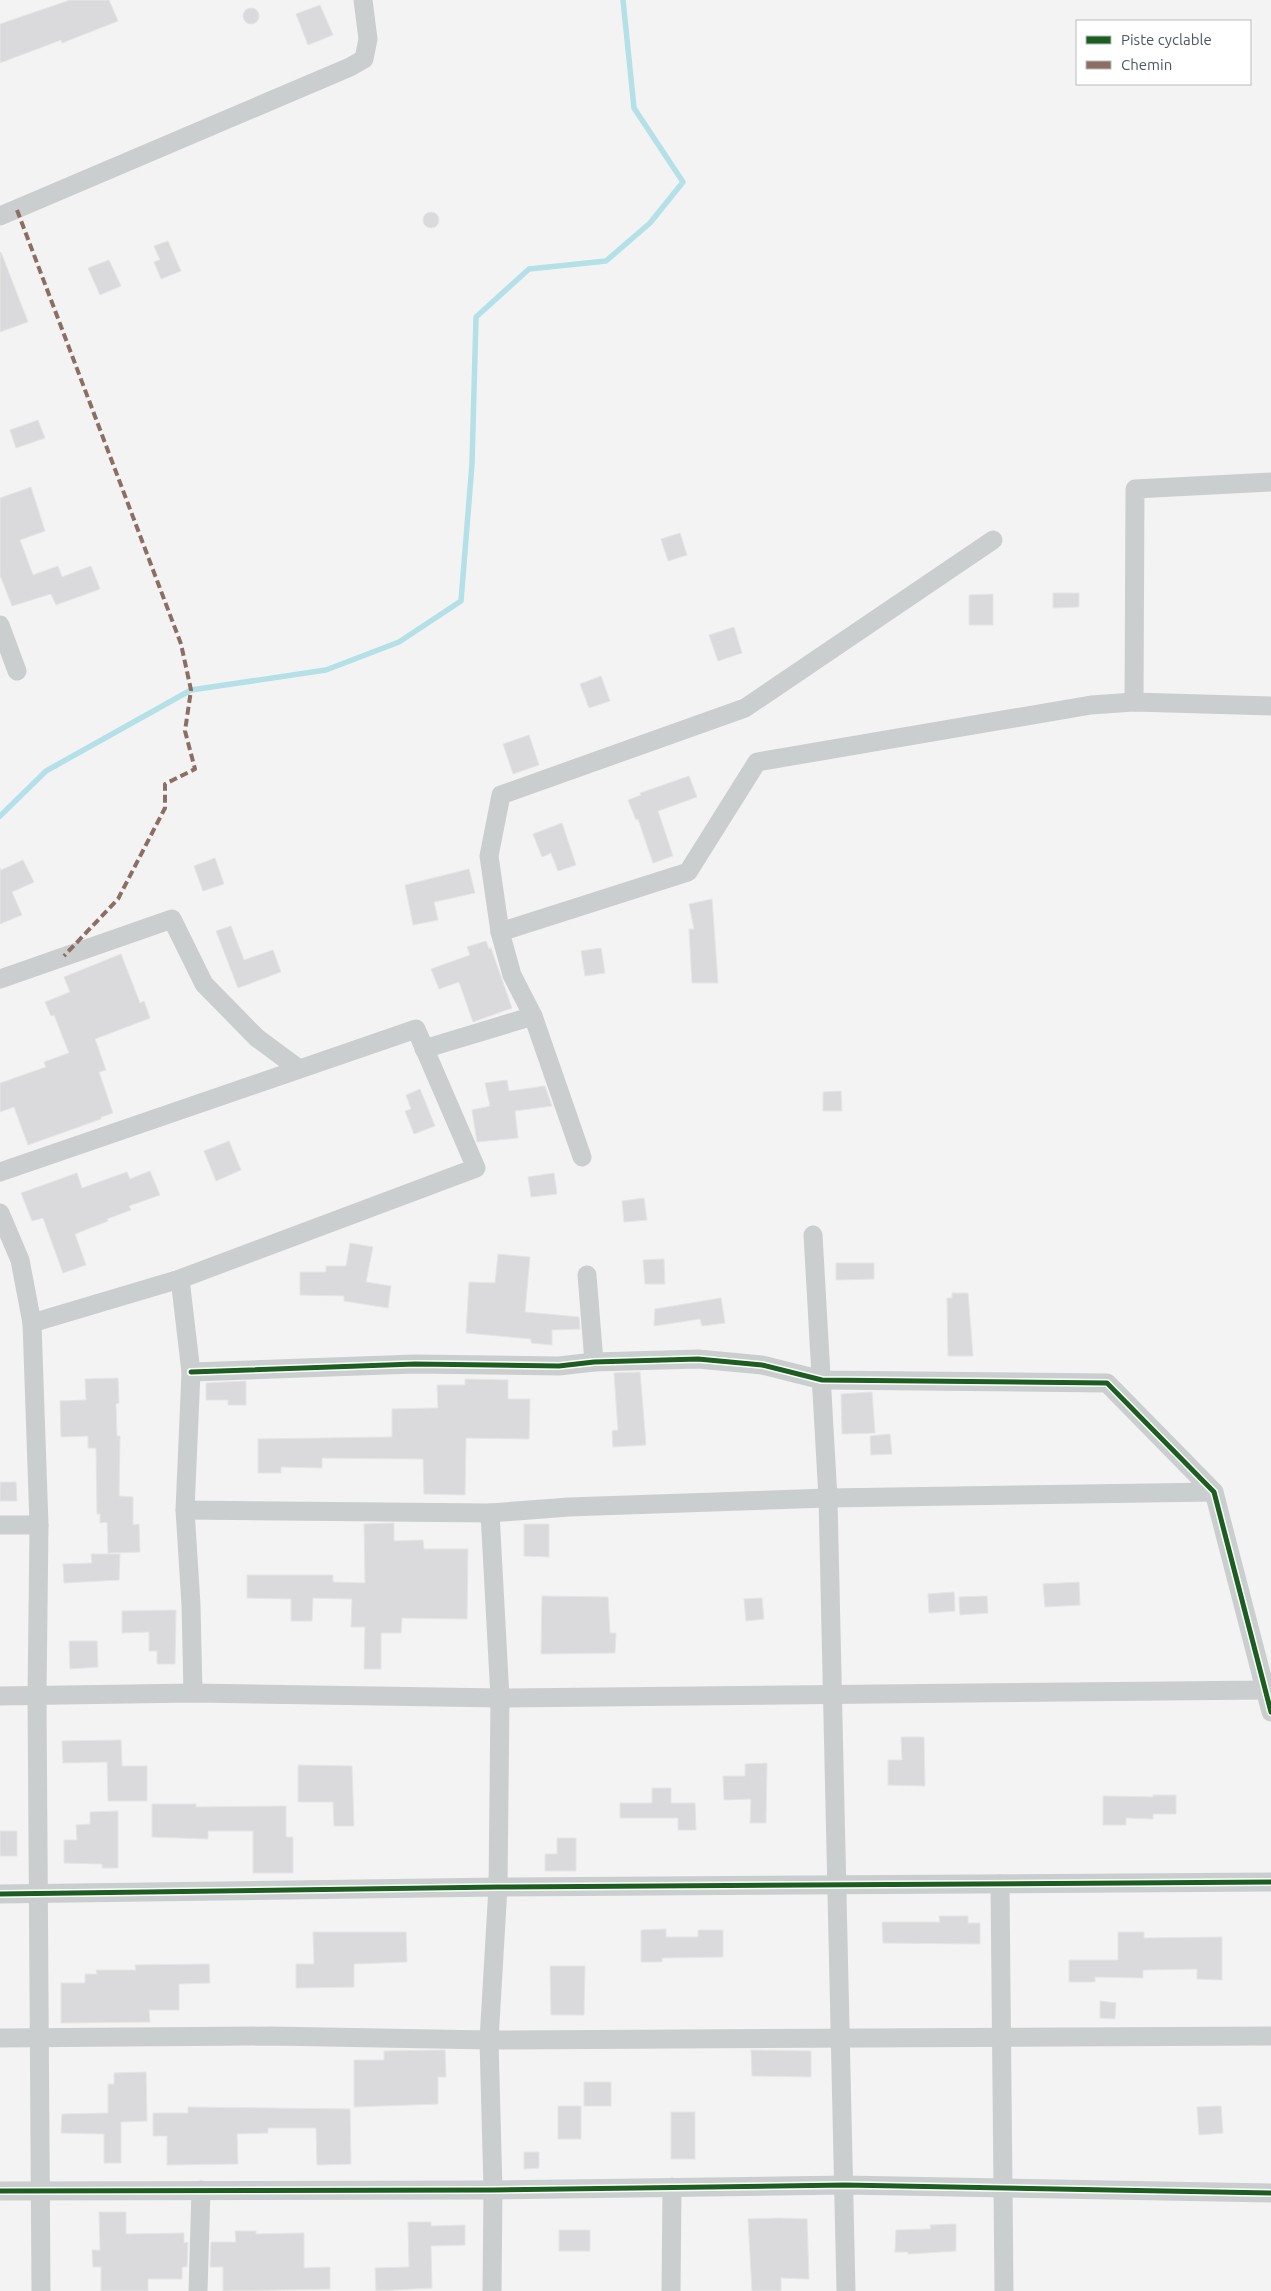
<svg xmlns="http://www.w3.org/2000/svg" width="1271" height="2291" font-family="Ubuntu,sans-serif">
  <rect width="100%" height="100%" fill="#f4f3f3"/>
  <g fill="none" stroke-linecap="round" stroke-linejoin="round">
    <path stroke="#b4e0e8" stroke-width="5.5" d="M0,816L46,771L191,690L326,670L399,642L461,601L472,464L476,317L529,269L606,261L650,223L683,182L634,108L623,0"/>
  </g>
  <g fill="#dadadc" stroke="#e5e5e6">
    <path d="M70,0H109L118,21L62,43L61,40L0,63V24Z"/>
    <path d="M320,5L333,35L308,45L296,14Z"/>
    <circle cx="251" cy="16" r="8"/>
    <circle cx="431" cy="220" r="8"/>
    <path d="M168,241L181,271L161,279L154,262L160,260L154,246Z"/>
    <path d="M1,252L28,322L0,332V253Z"/>
    <path d="M109,260L121,286L100,295L88,268Z"/>
    <path d="M38,420L45,438L16,448L10,430Z"/>
    <path d="M31,487L45,531L20,540L33,575L58,566L62,577L91,566L100,589L56,605L51,594L12,606L0,575V498Z"/>
    <path d="M680,533L687,555L668,561L661,539Z"/>
    <path d="M1053,593H1079V607L1053,608Z"/>
    <path d="M993,594V625H969V595Z"/>
    <path d="M734,627L742,653L718,661L709,635Z"/>
    <path d="M601,676L610,701L589,708L580,684Z"/>
    <path d="M529,735L539,765L513,774L503,744Z"/>
    <path d="M689,776L697,797L658,811L673,856L653,863L638,819L636,820L628,800L641,795L640,793Z"/>
    <path d="M562,823L576,865L558,871L551,853L542,857L533,834Z"/>
    <path d="M215,858L224,884L203,891L194,866Z"/>
    <path d="M23,860L34,882L12,892L22,915L0,924V868L1,870Z"/>
    <path d="M469,869L475,893L434,902L438,920L413,925L405,885Z"/>
    <path d="M712,899L718,983H692L689,929H694L689,904Z"/>
    <path d="M231,926L244,960L273,950L281,972L238,988L216,931Z"/>
    <path d="M486,941L489,949L491,948L512,1008L473,1022L459,982L439,989L431,969L470,955L467,947Z"/>
    <path d="M601,948L605,973L585,976L581,951Z"/>
    <path d="M121,954L140,1003L144,1001L150,1018L95,1039L106,1070L99,1072L113,1113L101,1117V1119L28,1145L14,1107L0,1112V1083L46,1067L44,1062L69,1053L54,1015L51,1016L45,1002L70,992L64,977Z"/>
    <path d="M507,1080L509,1091L545,1086L552,1106L515,1111L518,1138L477,1142L472,1110L490,1106L485,1083Z"/>
    <path d="M420,1089L435,1126L414,1134L405,1111L411,1109L406,1095Z"/>
    <path d="M841,1091L842,1111H823V1092Z"/>
    <path d="M229,1141L241,1170L216,1181L204,1151Z"/>
    <path d="M150,1171L160,1195L129,1206L131,1210L107,1219L108,1221L75,1234L86,1265L63,1273L43,1218L32,1221L21,1193L77,1173L82,1188L127,1172L130,1179Z"/>
    <path d="M554,1173L557,1194L531,1197L528,1177Z"/>
    <path d="M644,1198L647,1220L624,1222L622,1201Z"/>
    <path d="M350,1243L373,1247L366,1282L391,1286L388,1308L344,1301V1296L300,1295V1272H326V1266H346Z"/>
    <path d="M498,1254L530,1257L525,1312L579,1317L580,1329L552,1330V1345L531,1343V1339L466,1333L469,1282L495,1283Z"/>
    <path d="M664,1259L665,1284H645L643,1260Z"/>
    <path d="M836,1263H874V1279L836,1280Z"/>
    <path d="M952,1293H968L973,1356H948L947,1298H952Z"/>
    <path d="M721,1298L725,1323L702,1326L700,1319L654,1326L655,1309Z"/>
    <path d="M640,1372L646,1445L613,1447L612,1431L618,1430L614,1373Z"/>
    <path d="M118,1378L119,1403L116,1404L117,1436H120L119,1496L133,1497V1525L139,1524L140,1552L108,1553L107,1522L100,1523V1514H97L96,1448H88V1436L61,1437L60,1401L86,1400L85,1379Z"/>
    <path d="M465,1379L508,1380V1399H530L529,1439L466,1438L465,1495L424,1494L423,1459L322,1458V1468L281,1467V1473H258V1439L392,1437V1409L438,1408L437,1385H465Z"/>
    <path d="M246,1381V1405H228V1400H206V1383Z"/>
    <path d="M872,1392L875,1433L842,1434L841,1394Z"/>
    <path d="M890,1434L892,1454L871,1455L870,1436Z"/>
    <path d="M0,1482H16L17,1501H0Z"/>
    <path d="M394,1523V1541L423,1540L424,1549H468L467,1619L402,1618L401,1633H381V1669H364L365,1627H351L352,1599L313,1598L312,1621H291V1599L247,1598V1575H333V1582L365,1583L364,1524Z"/>
    <path d="M524,1524H549V1557L524,1556Z"/>
    <path d="M91,1554H120L119,1580L64,1583L63,1564L92,1563Z"/>
    <path d="M1079,1582L1080,1605L1045,1607L1043,1584Z"/>
    <path d="M954,1592L955,1611L929,1613L928,1594Z"/>
    <path d="M542,1596L608,1597L610,1633H616L615,1653L541,1654Z"/>
    <path d="M987,1596L988,1613L960,1615L959,1597Z"/>
    <path d="M762,1598L764,1619L746,1621L744,1599Z"/>
    <path d="M176,1610L175,1664H157V1651H149V1632L122,1633V1611Z"/>
    <path d="M69,1641H97L98,1667L70,1669Z"/>
    <path d="M901,1737H924L925,1786L888,1785V1760H902Z"/>
    <path d="M121,1740L122,1766H147V1801H108L107,1762L63,1763L62,1741Z"/>
    <path d="M767,1763L766,1823H750L751,1799L724,1800L723,1776H745V1764Z"/>
    <path d="M298,1765L352,1766L354,1826H334L333,1802H298Z"/>
    <path d="M652,1788H671V1803H695L696,1830H678V1818H620V1803H652Z"/>
    <path d="M1153,1795H1176V1814H1153V1819L1126,1818V1825H1103V1796L1153,1797Z"/>
    <path d="M152,1804H196V1807L286,1806V1837H293V1873H253V1831H208V1839L152,1837Z"/>
    <path d="M118,1811V1868H102V1864L64,1863V1840H77L76,1825L90,1824V1812Z"/>
    <rect x="0" y="1831" width="17" height="25"/>
    <path d="M557,1838H576V1871H545V1854H557Z"/>
    <path d="M939,1916H968V1923H980V1944L883,1943L882,1922H940Z"/>
    <path d="M666,1929V1937H698V1930H723V1957L662,1958V1962H641V1930Z"/>
    <path d="M313,1932H406L407,1962L354,1964V1987L296,1988V1964H314Z"/>
    <path d="M1118,1932H1144V1938L1222,1937V1980L1197,1979V1969L1143,1970V1978L1095,1977V1982H1069V1960H1118Z"/>
    <path d="M209,1964L210,1983L179,1984V2010H149L150,2022L61,2023V1983H85V1974H97L96,1970H136L135,1965Z"/>
    <path d="M550,1966H585L584,2015H551Z"/>
    <path d="M1100,2001L1116,2003L1115,2019L1100,2018Z"/>
    <path d="M445,2050L446,2077H438V2104L354,2107V2060H384V2051Z"/>
    <path d="M751,2050L811,2051V2077L752,2076Z"/>
    <path d="M146,2072L147,2121L121,2122V2163H104V2134L61,2133L62,2114L108,2113V2084H114V2073Z"/>
    <rect x="584" y="2082" width="27" height="24"/>
    <rect x="558" y="2106" width="23" height="33"/>
    <path d="M1221,2106L1223,2133L1199,2135L1197,2107Z"/>
    <path d="M188,2107L350,2109L351,2164L317,2165L316,2128H268V2133L237,2134L238,2164L167,2165V2136H153V2113H188Z"/>
    <rect x="671" y="2112" width="24" height="47"/>
    <path d="M524,2152H539V2168L524,2169Z"/>
    <path d="M99,2212H126V2234L184,2233V2243L188,2242L187,2267H182V2279H148V2291H101V2267H93L92,2250H100Z"/>
    <path d="M779,2218L807,2219L809,2279L781,2278V2291H752L748,2219Z"/>
    <path d="M408,2222H431V2226L465,2225V2245L431,2246L432,2288L376,2291L375,2268L409,2267Z"/>
    <path d="M956,2224V2251L908,2254V2252H895L896,2230L931,2229L930,2225Z"/>
    <rect x="559" y="2230" width="31" height="21"/>
    <path d="M235,2231H256V2234L304,2233V2268L330,2267V2289L223,2291V2267H210L211,2242H236Z"/>
  </g>
  <g fill="none" stroke-linecap="round" stroke-linejoin="round">
    <g stroke="#cbcecf" stroke-width="19">
      <path d="M0,216L350,67L364,59L368,39L363,0"/>
      <path d="M0,625L17,671"/>
      <path d="M1134,702L1135,489L1271,482"/>
      <path d="M500,932L688,872L757,762L1091,705L1134,702L1271,706"/>
      <path d="M0,979L172,919L204,984L257,1038L299,1069"/>
      <path d="M533,1016L582,1157"/>
      <path d="M424,1049L533,1016L512,975L500,932L489,856L501,795L745,708L993,540"/>
      <path d="M0,1172L416,1029L476,1168L180,1279L32,1323"/>
      <path d="M0,1213L20,1260L32,1323L39,1525L37,1696L41,2291"/>
      <path d="M813,1235L828,1498L846,2291"/>
      <path d="M587,1275L594,1362"/>
      <path d="M180,1279L191,1372L185,1510L191,1605L193,1693"/>
      <path d="M191,1372L415,1364L559,1366L594,1362L698,1359L762,1365L822,1380L1107,1383L1214,1492L1271,1712"/>
      <path d="M185,1510L490,1513L569,1507L828,1498L1214,1492"/>
      <path d="M490,1513L500,1698L498,1887L489,2040L493,2190L492,2291"/>
      <path d="M0,1525H39"/>
      <path d="M0,1696L193,1693L500,1698L1266,1690"/>
      <path d="M1000,1884L1004,2291"/>
      <path d="M0,1894L498,1887L1271,1882"/>
      <path d="M0,2038L271,2036L489,2040L1271,2036"/>
      <path d="M0,2191L493,2190L845,2185L1271,2193"/>
      <path d="M198,2291L201,2190"/>
      <path d="M671,2291L672,2187"/>
    </g>
    <path stroke="#8d6e63" stroke-width="4" stroke-dasharray="8 4" stroke-linecap="butt" d="M17,210L181,644L191,690L185,731L195,769L165,784V808L118,899L64,956"/>
    <g stroke="#fff" stroke-width="8">
      <g id="cycleway">
        <path d="M191,1372L415,1364L559,1366L594,1362L698,1359L762,1365L822,1380L1107,1383L1214,1492L1271,1712"/>
        <path d="M0,1894L498,1887L1271,1882"/>
        <path d="M0,2191L493,2190L845,2185L1271,2193"/>
      </g>
    </g>
    <use href="#cycleway" stroke="#1b5e20" stroke-width="5"/>
  </g>
  <rect x="1076" y="20" width="175" height="65" fill="#ffffff" stroke="#b7bbbf"/>
  <rect x="1086" y="36" width="25" height="8" fill="#1b5e20" stroke="#b7bbbf"/>
  <text x="1121" y="45" font-size="15" fill="#4c565e">Piste cyclable</text>
  <rect x="1086" y="61" width="25" height="8" fill="#8d6e63" stroke="#b7bbbf"/>
  <text x="1121" y="70" font-size="15" fill="#4c565e">Chemin</text>
</svg>
